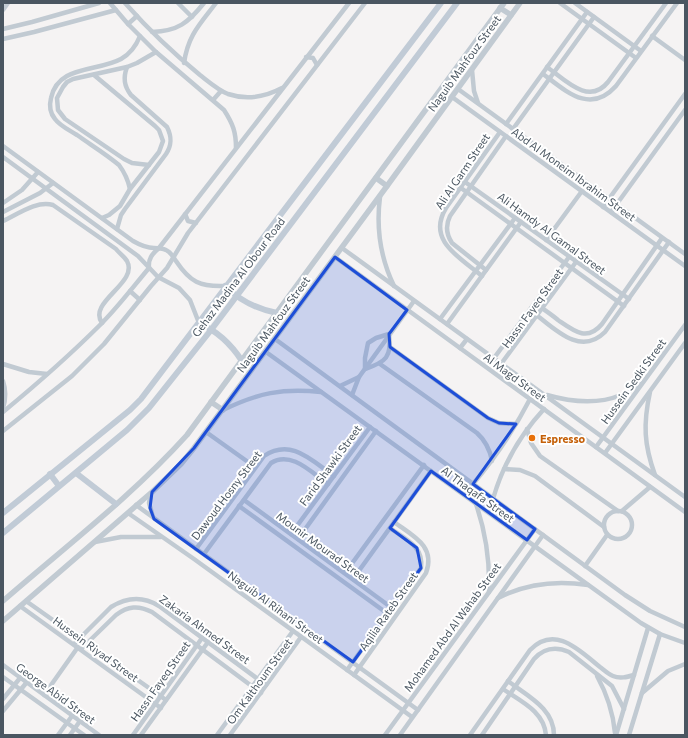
<svg xmlns="http://www.w3.org/2000/svg" width="688" height="738" font-family="Commissioner,sans-serif">
  <rect width="100%" height="100%" fill="#f5f3f3"/>
  <g fill="none" stroke-linecap="round" stroke-linejoin="round">
    <g stroke="#c1cad2" stroke-width="4.5">
      <path d="M110,3L128,24L156,52L224,110C233,124 236,132 236,148"/>
      <path d="M125,3C148,29 173,53 200,75C209,82 218,90 228,94C246,100 265,97 282,88"/>
      <path d="M178,3L192,17"/>
      <path d="M560,3L636,58"/>
      <path d="M575,3L641,51"/>
      <path d="M3,10L8,3"/>
      <path d="M128,24L137,16"/>
      <path d="M3,29L32,22L99,3"/>
      <path d="M152,32C178,31 188,23 204,3"/>
      <path d="M652,36L685,60"/>
      <path d="M3,39L34,32L116,10"/>
      <path d="M306,57L313,58L317,65"/>
      <path d="M184,63C188,35 200,24 216,3"/>
      <path d="M547,67C565,80 589,106 608,82L666,3"/>
      <path d="M472,70L474,91L478,103"/>
      <path d="M543,74C566,91 590,115 616,86L677,3"/>
      <path d="M94,75L155,126L159,130L163,141L159,152L130,189L120,206L109,215L102,218"/>
      <path d="M458,89L685,254"/>
      <path d="M452,97L685,266"/>
      <path d="M213,100L221,91"/>
      <path d="M506,124L587,12"/>
      <path d="M513,129L594,17"/>
      <path d="M3,146L133,241C140,245 146,248 154,248C158,248 162,248 166,250C171,252 173,257 176,261C190,282 200,287 225,286"/>
      <path d="M3,157L138,256L158,277L179,288L190,300L199,323"/>
      <path d="M149,165L132,163L124,159L65,119L58,110L57,98L63,87L67,82L73,79L127,67L137,63L156,52"/>
      <path d="M465,182L629,299"/>
      <path d="M461,188L624,306"/>
      <path d="M130,189C128,180 125,173 119,165C106,154 91,145 77,135C69,130 60,126 55,119C50,113 49,106 51,98C58,65 97,72 121,59C130,54 136,46 140,36"/>
      <path d="M380,197C376,228 380,257 394,286"/>
      <path d="M3,203L22,190L38,172"/>
      <path d="M603,207L685,94"/>
      <path d="M3,212L40,193L53,183"/>
      <path d="M611,212L685,110"/>
      <path d="M185,214L188,221L196,223"/>
      <path d="M3,221C18,214 37,200 53,205L116,249C119,253 124,256 127,261C139,283 87,302 102,323"/>
      <path d="M117,229L121,215L125,209L166,154C172,145 172,137 167,127L131,95C124,86 123,78 127,67"/>
      <path d="M546,240L582,191"/>
      <path d="M342,248L685,497"/>
      <path d="M335,257L685,512"/>
      <path d="M486,270L452,243C446,234 445,226 450,216L506,136"/>
      <path d="M482,276C461,258 426,241 446,208L500,132"/>
      <path d="M130,291L140,300"/>
      <path d="M535,303C543,309 551,314 558,320C574,331 587,342 602,324L662,238"/>
      <path d="M530,310C552,326 579,358 605,332L669,242"/>
      <path d="M440,319L515,218"/>
      <path d="M447,324L521,222"/>
      <path d="M389,334C392,357 386,362 365,369V358L368,343L376,338Z"/>
      <path d="M275,339L625,595L650,611L685,627"/>
      <path d="M390,347L488,418L499,423L516,424"/>
      <path d="M460,348L467,339"/>
      <path d="M266,352L641,623L660,634L685,643"/>
      <path d="M494,358L569,257"/>
      <path d="M3,364L29,372L47,374"/>
      <path d="M380,364L477,433C486,441 490,450 492,461"/>
      <path d="M501,364L576,262"/>
      <path d="M3,381C6,390 6,399 3,408"/>
      <path d="M340,386L359,377"/>
      <path d="M650,392C643,424 644,445 655,475"/>
      <path d="M352,395L359,377L414,301"/>
      <path d="M547,395C571,402 597,405 621,395C628,392 635,388 641,384"/>
      <path d="M223,410C258,393 282,388 321,392"/>
      <path d="M3,412C37,384 70,355 101,324C118,307 133,287 149,268C148,259 152,254 159,248L349,3"/>
      <path d="M527,429L531,443L540,456L618,511"/>
      <path d="M3,431L72,376L104,344L151,286L167,268L188,233L365,3"/>
      <path d="M206,432L255,467"/>
      <path d="M596,447L685,325"/>
      <path d="M605,453L685,343"/>
      <path d="M504,469L520,470L535,476L604,527"/>
      <path d="M473,484C495,458 514,430 530,399"/>
      <path d="M151,493L149,503L153,517"/>
      <path d="M493,499C503,464 520,435 544,409"/>
      <path d="M244,500L392,608"/>
      <path d="M476,504C486,533 490,561 489,592"/>
      <path d="M136,505L418,710"/>
      <path d="M239,506L388,614"/>
      <circle cx="618" cy="525" r="14"/>
      <path d="M622,511L650,487"/>
      <path d="M128,513L194,559L412,717"/>
      <path d="M291,534L370,427"/>
      <path d="M298,539L376,431"/>
      <path d="M95,542L121,537H161"/>
      <path d="M196,549L264,456C291,438 311,460 334,476"/>
      <path d="M204,554L271,463C291,450 312,473 328,484"/>
      <path d="M585,566L607,535"/>
      <path d="M345,573L424,465"/>
      <path d="M353,579L431,471"/>
      <path d="M498,598C527,583 556,580 588,585"/>
      <path d="M26,601L166,700"/>
      <path d="M20,606L161,708"/>
      <path d="M74,644L111,607C127,597 143,596 159,606L266,685"/>
      <path d="M81,649L116,615C128,606 138,605 152,612L261,693"/>
      <path d="M3,665L99,735"/>
      <path d="M347,670L421,568C424,546 405,539 390,528"/>
      <path d="M354,675L426,573C436,546 413,536 394,522"/>
      <path d="M597,676C607,694 613,712 615,733"/>
      <path d="M3,677L84,735"/>
      <path d="M508,681C527,696 554,708 554,735"/>
      <path d="M503,689C520,701 544,711 546,735"/>
      <path d="M642,693L668,671L685,664"/>
      <path d="M44,695L78,647"/>
      <path d="M3,699L20,678"/>
      <path d="M3,711L27,682"/>
      <path d="M58,735L72,716"/>
      <path d="M70,735L80,721"/>
      <path d="M133,735L202,638"/>
      <path d="M141,735L208,642"/>
      <path d="M217,735L293,631"/>
      <path d="M230,735L301,637"/>
      <path d="M385,735L535,529"/>
      <path d="M400,735L543,535"/>
      <path d="M470,735L530,650C555,624 580,651 600,667C604,670 608,674 613,676C620,679 627,677 634,675"/>
      <path d="M482,735L534,659C544,648 555,646 569,652L612,686L624,709"/>
      <path d="M616,735L648,628"/>
      <path d="M629,735L660,634"/>
    </g>
    <g stroke="#c1cad2" stroke-width="5.5">
      <path d="M500,8L511,15"/>
      <path d="M376,178L387,186"/>
      <path d="M211,402L223,410"/>
      <path d="M3,601C65,547 132,496 187,435L504,3"/>
      <path d="M3,621L152,492L181,464L194,448L387,186L520,3"/>
    </g>
    <g stroke="#c1cbd6" stroke-width="6">
      <path d="M225,286C240,301 257,309 277,313"/>
      <path d="M199,323C217,331 231,344 242,361"/>
      <path d="M76,473L116,504"/>
      <path d="M50,474L59,486"/>
      <path d="M3,513L130,410L141,399L441,3"/>
      <path d="M3,533L127,430L149,408L211,330L457,3"/>
    </g>
  </g>
  <path fill="#1d4ed8" fill-opacity="0.2" stroke="#1d4ed8" stroke-width="3" stroke-linejoin="round" d="M335,257L407,310L389,334L390,347L488,418L499,423L516,424L473,484L535,529L527,540L431,471L390,528L417,548L421,568L353,662L154,519L150,508L152,492L194,448Z"/>
  <circle fill="#e8710a" stroke="#fff" stroke-width="1.5" cx="532" cy="438" r="4"/>
  <g text-anchor="middle" dominant-baseline="central" stroke-width="4" stroke-linejoin="round" paint-order="stroke">
    <g font-size="11" fill="#4a5661" stroke="#fff">
      <text transform="translate(464 63) rotate(-54)">Naguib Mahfouz Street</text>
      <text transform="translate(462 171) rotate(-56)">Ali Al Garm Street</text>
      <text transform="translate(574 174) rotate(36)">Abd Al Moneim Ibrahim Street</text>
      <text transform="translate(552 233) rotate(36)">Ali Hamdy Al Gamal Street</text>
      <text transform="translate(238 277) rotate(-53)">Gehaz Madina Al Obour Road</text>
      <text transform="translate(532 308) rotate(-54)">Hassn Fayeq Street</text>
      <text transform="translate(273 324) rotate(-54)">Naguib Mahfouz Street</text>
      <text transform="translate(515 377) rotate(36)">Al Magd Street</text>
      <text transform="translate(633 381) rotate(-54)">Hussein Sedki Street</text>
      <text transform="translate(330 465) rotate(-54)">Farid Shawki Street</text>
      <text transform="translate(478 494) rotate(36)">Al Thaqafa Street</text>
      <text transform="translate(226 495) rotate(-53)">Dawoud Hosny Street</text>
      <text transform="translate(323 547) rotate(36)">Mounir Mourad Street</text>
      <text transform="translate(276 607) rotate(36)">Naguib Al Rihani Street</text>
      <text transform="translate(388 611) rotate(-55)">Aqilia Rateb Street</text>
      <text transform="translate(452 627) rotate(-54)">Mohamed Abd Al Wahab Street</text>
      <text transform="translate(205 629) rotate(36)">Zakaria Ahmed Street</text>
      <text transform="translate(96 649) rotate(36)">Hussein Riyad Street</text>
      <text transform="translate(160 681) rotate(-55)">Hassn Fayeq Street</text>
      <text transform="translate(259 681) rotate(-54)">Om Kalthoum Street</text>
      <text transform="translate(56 693) rotate(36)">George Abid Street</text>
    </g>
    <g font-size="11" font-weight="bold" fill="#c56008" stroke="#fff" text-anchor="start">
      <text x="540" y="438">Espresso</text>
    </g>
  </g>
  <rect width="688" height="738" fill="none" stroke="#4a5661" stroke-width="8"/>
</svg>
